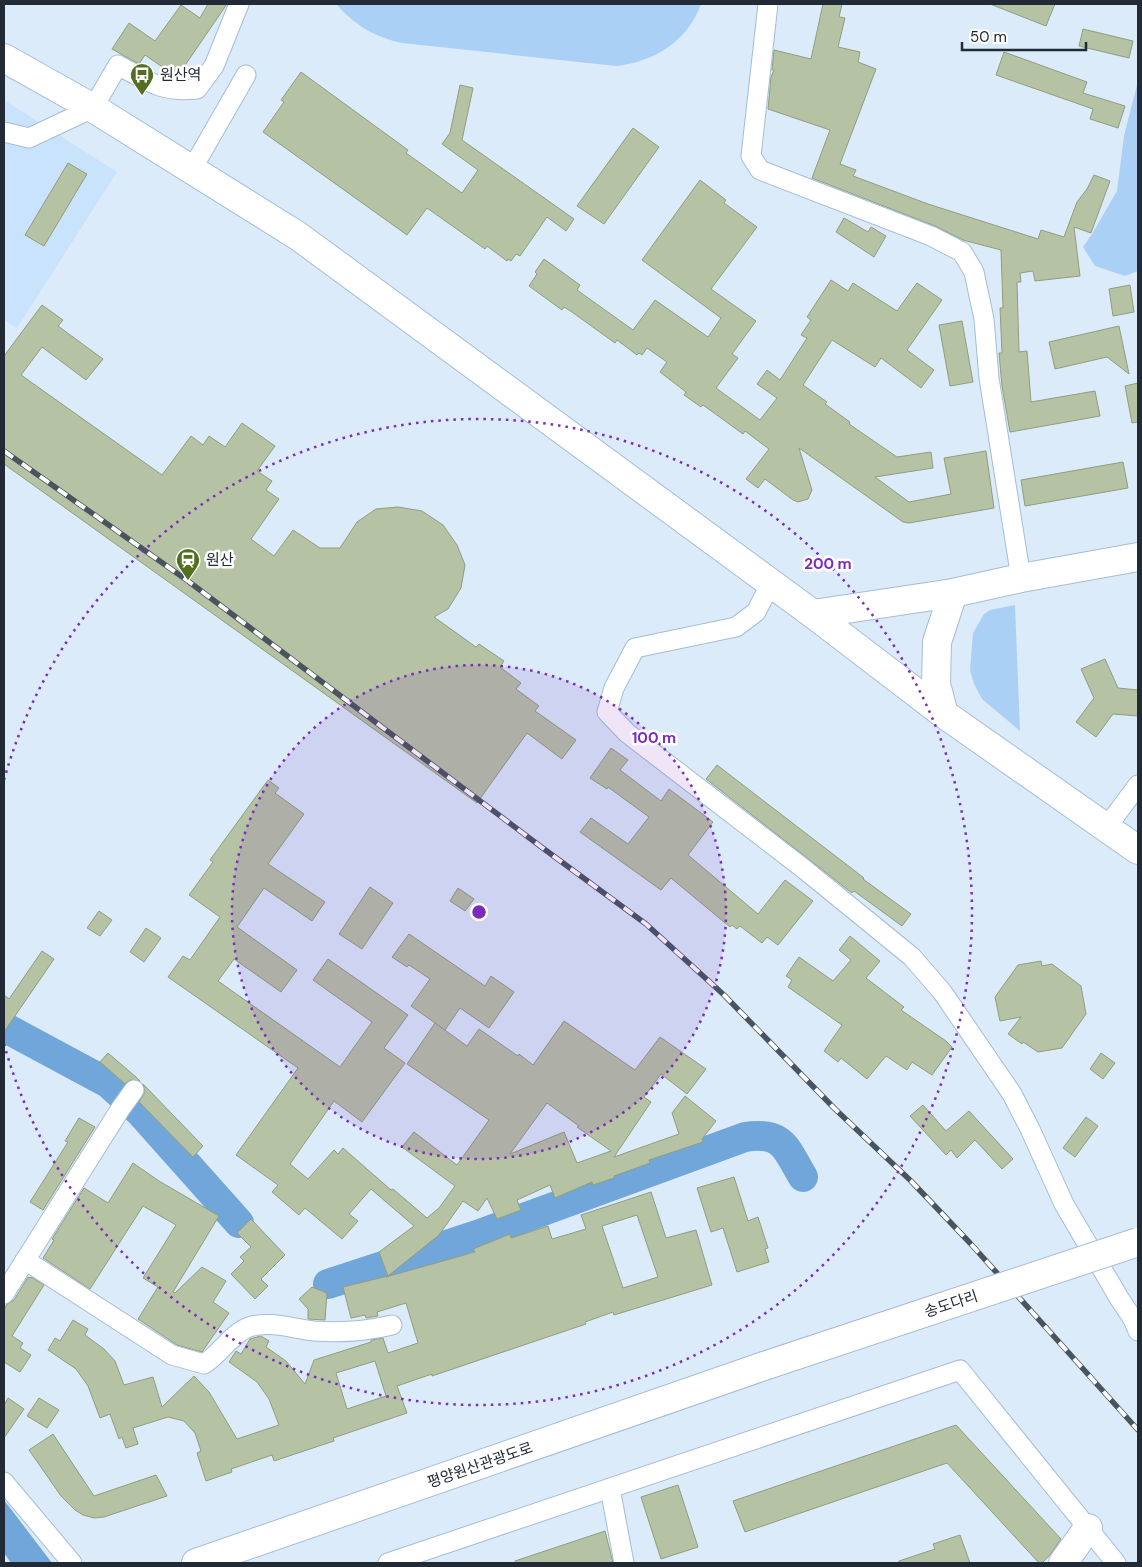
<svg xmlns="http://www.w3.org/2000/svg" width="1142" height="1567" font-family="'DM Sans','Noto Sans KR',sans-serif">
  <rect width="100%" height="100%" fill="#dbebfa"/>
  <path fill="#cae3fd" d="M4,100L117,172L17,328L4,320Z"/>
  <g fill="#abd0f5">
    <path d="M336,4H701C688,41 654,62 616,66L402,43C374,37 355,25 336,4Z"/>
    <path d="M1138,81V271L1125,276L1095,266L1083,247L1092,234L1117,191L1124,136Z"/>
    <path d="M1015,605L1020,731L982,699L974,684L970,670L973,633L984,614L990,610Z"/>
  </g>
  <path fill="#70a6da" d="M4,1500L52,1563H11L4,1553Z"/>
  <g fill="none" stroke-linecap="round" stroke-linejoin="round">
    <g stroke="#70a6da" stroke-width="30">
      <path d="M4,1027L108,1083L141,1113L239,1223"/>
      <path d="M328,1284L477,1235L745,1137C784,1131 786,1149 803,1177"/>
    </g>
  </g>
  <g fill="#b5c2a3" stroke="#909d7f" fill-rule="evenodd">
    <path d="M208,4H227L177,77L145,55L139,64L112,49L129,23L155,41L181,5L200,18Z"/>
    <path d="M823,4H842L839,17L845,18L838,47L860,52L858,62L876,69L840,164L856,170L853,176L928,204L1038,239L1041,230L1064,237L1077,202L1087,189L1094,175L1110,181L1091,233L1074,227L1080,276L1035,281L1033,271L1020,273L1021,282H1017L1019,352L1027,351L1031,402L1095,391L1100,416L1010,432L1002,386L999,353H1002L1000,308H1003L1001,250L963,240L935,226L812,178L830,130L768,109L771,77L774,70H772L774,50L811,59Z"/>
    <path d="M990,4H1055L1046,26Z"/>
    <path d="M1083,29L1133,41L1129,58L1079,46Z"/>
    <path d="M1004,52L1087,82L1083,93L1125,106L1118,128L1090,119L1093,109L996,75Z"/>
    <path d="M301,72L408,150L406,153L462,193L478,170L442,144L450,133L460,85L473,88L462,140L574,219L566,231L547,217L520,256L516,254L511,261L508,259L507,261L487,246L485,249L427,208L407,235L263,132L284,102L281,100Z"/>
    <path d="M633,128L659,147L604,224L577,206Z"/>
    <path d="M68,163L87,174L44,246L25,235Z"/>
    <path d="M700,180L726,200L724,203L757,227L711,289L756,321L732,354L738,358L716,388L760,420L777,398L757,384L767,370L780,380L807,338L801,335L811,320L807,317L831,280L848,291L853,283L897,311L917,283L942,300L907,350L934,370L921,388L881,358L875,367L832,340L803,385L827,402L825,404L850,422L849,424L897,457L931,452L933,468L875,477L909,502L951,494L944,458L986,451L994,508L909,523L903,522L799,448L812,490L808,499L798,502L793,500L765,479L758,488L746,479L769,449L745,431L743,434L703,405L701,407L684,395L686,392L660,372L667,362L647,348L642,355L639,353L637,355L617,340L615,343L572,312L564,307L562,310L529,286L537,274L535,272L544,259L580,285L577,290L633,330L655,300L708,337L721,318L642,260Z"/>
    <path d="M844,218L868,232L871,227L886,236L874,257L836,232Z"/>
    <path d="M1130,285L1134,312L1113,316L1109,289Z"/>
    <path d="M42,305L63,320L58,326L103,359L86,380L42,347L21,375L162,475L191,436L203,445L209,436L225,447L242,423L275,446L257,471L272,481L266,490L279,499L251,539L274,556L293,530L320,548H340L357,522L376,509L398,507L422,511L443,525L457,545L465,565L461,588L448,609L434,617L476,647L479,644L504,661L500,667L521,683L516,689L539,706L535,711L576,740L562,759L527,733L477,803L4,464V356Z"/>
    <path d="M962,321L973,382L950,386L939,325Z"/>
    <path d="M1119,326L1129,374L1107,357L1055,369L1049,342Z"/>
    <path d="M1138,383V422L1132,423L1125,386Z"/>
    <path d="M1123,462L1128,488L1025,506L1021,480Z"/>
    <path d="M1105,659L1118,688L1138,690V716L1113,714L1096,737L1076,722L1094,698L1081,669Z"/>
    <path d="M611,748L628,760L620,770L661,801L669,789L713,822L688,855L758,914L785,880L813,901L778,945L767,937L762,943L740,926L737,929L732,925L730,927L671,878L661,890L580,832L591,818L628,844L649,817L608,787L607,789L590,778Z"/>
    <path d="M717,765L864,878L863,879L911,914L902,926L854,891L852,893L706,779Z"/>
    <path d="M268,780L279,788L275,793L304,814L268,864L325,902L312,921L264,888L237,927L297,970L281,992L234,959L218,981L340,1067L372,1022L313,980L328,959L408,1015L384,1048L405,1063L362,1122L334,1101L290,1164L308,1179L334,1150L338,1154L343,1148L391,1190L393,1189L427,1218L439,1208L455,1186L402,1147L414,1132L457,1165L489,1120L407,1064L435,1023L467,1046L479,1029L518,1056L519,1054L533,1065L564,1021L635,1070L660,1037L706,1069L687,1094L661,1074L644,1097L651,1102L614,1157L679,1134L672,1113L685,1096L716,1121L702,1139L703,1142L649,1160L650,1163L614,1176V1178L593,1185L592,1182L555,1198L550,1185L517,1200L521,1210L497,1219L487,1198L478,1211L463,1201L439,1235L388,1276L379,1252L414,1226L371,1189L349,1214L358,1221L342,1239L305,1208L299,1215L272,1192L278,1185L236,1155L298,1068L168,977L183,956L190,960L220,917L189,895L213,862L210,860ZM547,1103L579,1126L577,1127L611,1151L577,1163L564,1132L510,1154Z"/>
    <path d="M370,887L393,903L362,949L339,934Z"/>
    <path d="M458,888L474,899L465,911L450,901Z"/>
    <path d="M99,911L112,920L100,936L87,928Z"/>
    <path d="M146,928L161,938L144,962L130,952Z"/>
    <path d="M409,934L485,986L491,976L514,992L489,1028L460,1008L445,1030L411,1006L430,979L409,965L407,967L392,957Z"/>
    <path d="M850,936L880,961L866,978L904,1007L901,1010L946,1041L952,1047L932,1075L912,1062L907,1070L886,1056L867,1079L841,1058L838,1062L824,1051L842,1025L788,987L792,980L786,976L799,957L833,981L851,960L839,950Z"/>
    <path d="M42,951L54,959L4,1032V995L9,999Z"/>
    <path d="M1041,961L1042,966L1052,964L1081,986L1086,1014L1062,1048L1038,1052L1023,1042L1022,1044L1008,1034L1021,1017L1000,1021L995,997L1018,965Z"/>
    <path d="M108,1053L136,1077L140,1081L130,1080L125,1084L100,1062Z"/>
    <path d="M1101,1053L1115,1063L1103,1079L1090,1069Z"/>
    <path d="M143,1084L203,1146L193,1157L139,1102L145,1092Z"/>
    <path d="M923,1105L946,1131L969,1111L1013,1159L1002,1169L975,1140L957,1158L951,1150L946,1155L910,1116Z"/>
    <path d="M1086,1117L1098,1126L1075,1157L1063,1148Z"/>
    <path d="M79,1118L95,1127L43,1210L30,1202L68,1142L65,1141Z"/>
    <path d="M133,1163L159,1181L219,1216L173,1292L175,1293L202,1267L226,1281L213,1302L229,1313L202,1352L177,1345L138,1319L158,1287L143,1278L176,1225L143,1206L90,1289L43,1258L54,1240L52,1239L84,1188L108,1203Z"/>
    <path d="M734,1177L748,1221L758,1217L768,1248L765,1249L769,1262L737,1272L723,1228L711,1232L697,1188Z"/>
    <path d="M651,1192L666,1238L696,1230L712,1285L614,1315L613,1312L585,1322L586,1324L432,1376V1374L397,1386L407,1413L333,1438L334,1441L274,1461L272,1455L231,1469L232,1472L206,1481L197,1453L201,1451L195,1433L184,1421L168,1417L133,1428L138,1444L126,1448L122,1437L119,1439L110,1414L100,1418L88,1386L76,1369L48,1350L55,1338L60,1341L73,1320L88,1329L85,1335L104,1349L115,1361L124,1385L153,1377L162,1407L194,1376L209,1392L237,1439L279,1425L269,1399L257,1382L229,1362L236,1351L241,1354L250,1339L261,1336L269,1341L266,1347L286,1361L305,1384L314,1360L371,1342V1340L383,1338L388,1353L418,1343L406,1303L377,1312L378,1316L366,1318L365,1315L351,1318L343,1287L388,1276L386,1277L475,1252L473,1249L510,1234L511,1238L548,1226L552,1239L586,1229L581,1215ZM637,1215L658,1277L623,1288L602,1226ZM375,1361L386,1396L347,1409L336,1373Z"/>
    <path d="M251,1219L285,1255L261,1279L268,1286L255,1299L231,1274L244,1261L240,1257L251,1247L237,1233Z"/>
    <path d="M28,1277L30,1278L31,1277L44,1285L12,1336L23,1343L20,1348L31,1355L20,1372L4,1362V1310L7,1304L14,1300Z"/>
    <path d="M312,1287L327,1293L325,1320L308,1319V1309L299,1299Z"/>
    <path d="M8,1398L24,1409L4,1438V1405Z"/>
    <path d="M39,1398L59,1410L47,1428L27,1416Z"/>
    <path d="M956,1425L1061,1539L1049,1556L1042,1563H1039L947,1463L745,1532L733,1501Z"/>
    <path d="M53,1434L94,1496L156,1475L167,1496L104,1517L94,1518L83,1515L75,1510L61,1496L29,1450Z"/>
    <path d="M678,1485L698,1547L661,1559L641,1497Z"/>
    <path d="M605,1531L613,1563H516L515,1561Z"/>
    <path d="M960,1535L970,1563H899V1561L935,1549L933,1544Z"/>
  </g>
  <g fill="none" stroke-linecap="round" stroke-linejoin="round">
    <g stroke="#a4bdd6" stroke-width="21">
      <g id="street">
        <path d="M768,4L751,156L760,170L931,236L962,252L974,272L984,319L989,378L1021,578"/>
        <path d="M4,132L29,138L93,108L118,65C147,81 162,93 197,89L214,66L239,4"/>
        <path d="M192,169L246,75"/>
        <path d="M771,583L756,612L736,627L635,648L614,688L607,712L627,733L804,869L912,957L943,993L1012,1094L1030,1129L1064,1204L1119,1298L1133,1319L1138,1331"/>
        <path d="M1106,828L1138,785"/>
        <path d="M25,1260L172,1355L204,1364C219,1355 232,1333 249,1327C269,1320 294,1329 314,1331C340,1333 367,1331 392,1325"/>
        <path d="M4,1294L121,1108L134,1090"/>
        <path d="M4,1482L72,1563"/>
        <path d="M610,1488L624,1563"/>
        <path d="M388,1563L960,1370L1116,1563"/>
      </g>
    </g>
    <g stroke="#a4bdd6" stroke-width="30">
      <g id="secondary">
        <path d="M813,614L953,593L1021,578L1138,557"/>
        <path d="M944,714L936,684L937,642L953,593"/>
        <path d="M1063,1563L1088,1528"/>
      </g>
    </g>
    <g stroke="#a4bdd6" stroke-width="30">
      <g id="highway">
        <path d="M4,58L93,108L298,236L813,614L944,714L1138,850"/>
        <path d="M196,1563L764,1366"/>
      </g>
    </g>
    <use href="#street" stroke="#fff" stroke-width="19"/>
    <use href="#secondary" stroke="#fff" stroke-width="28"/>
    <use href="#highway" stroke="#fff" stroke-width="28"/>
    <g stroke="#49545f" stroke-width="5.5">
      <path id="rail" d="M4,451L188,581L540,846L646,924L724,995L835,1109L911,1181L970,1243L1138,1430"/>
    </g>
    <use href="#rail" stroke="#fff" stroke-width="4" stroke-dasharray="11" stroke-linecap="butt"/>
    <g stroke="#a4bdd6" stroke-width="30" stroke-linecap="butt">
      <path id="highway-bridge" d="M764,1366L1138,1242"/>
    </g>
    <use href="#highway-bridge" stroke="#fff" stroke-width="28"/>
  </g>
  <circle cx="479" cy="912" r="247" fill="#7b2cbf" fill-opacity=".12"/>
  <g fill="none" stroke="#7b2cbf" stroke-width="2.5" stroke-dasharray="2.5 5">
    <circle cx="479" cy="912" r="247"/>
    <path d="M4 780A493 493 0 1 1 4 1044"/>
  </g>
  <defs>
    <g id="bus-pin" transform="scale(1.25)"><path d="M0 17L-7.5 6A9.5 9.5 0 1 1 7.5 6Z" fill="#556f21" stroke="#fff"/><path d="M-5-6H5V4H4V6H2V4H-2V6H-4V4H-5ZM-3.5-4V0h7V-4ZM-3.5 1.2v1.5H-2V1.2ZM2 1.2v1.5H3.5V1.2Z" fill="#fff"/></g>
    <g id="station-pin" transform="scale(1.25)"><path d="M0 17L-7.5 6A9.5 9.5 0 1 1 7.5 6Z" fill="#556f21" stroke="#fff"/><path d="M-3-6H3Q5-6 5-4V2Q5 4 3 4L4.5 6H3L1.5 4h-3L-3 6H-4.5L-3 4Q-5 4-5 2V-4Q-5-6-3-6ZM-3.5-4v3h7v-3ZM-3.5 1v1.5H-2V1ZM2 1v1.5H3.5V1Z" fill="#fff"/></g>
  </defs>
  <g fill-rule="evenodd">
    <use href="#bus-pin" x="142" y="75"/>
    <use href="#station-pin" x="188" y="560"/>
  </g>
  <g text-anchor="middle" dominant-baseline="central" stroke-width="5" stroke-linejoin="round" paint-order="stroke">
    <g font-size="15" fill="#222b35" stroke="#fff" text-anchor="start">
      <text x="160" y="75">원산역</text>
      <text x="206" y="560">원산</text>
    </g>
    <g font-size="15" fill="#222b35" stroke="#fff">
      <text transform="translate(951 1304) rotate(-18)">송도다리</text>
      <text transform="translate(480 1465) rotate(-19)">평양원산관광도로</text>
    </g>
  </g>
  <circle cx="479" cy="912" r="8" fill="#7b2cbf" stroke="#fff" stroke-width="2.5"/>
  <g font-size="15" text-anchor="middle" font-weight="bold" fill="#7b2cbf" stroke="#fff" stroke-width="5" stroke-linejoin="round" paint-order="stroke">
    <text x="828" y="569">200 m</text>
    <text x="654" y="743">100 m</text>
  </g>
  <rect width="1142" height="1567" fill="none" stroke="#222b35" stroke-width="10"/>
  <path d="M962 42v8h124v-8" fill="none" stroke="#222b35" stroke-width="2.5"/>
  <text x="970" y="42" font-size="15" fill="#222b35" stroke="#ffffff" stroke-width="4" paint-order="stroke">50 m</text>
</svg>
